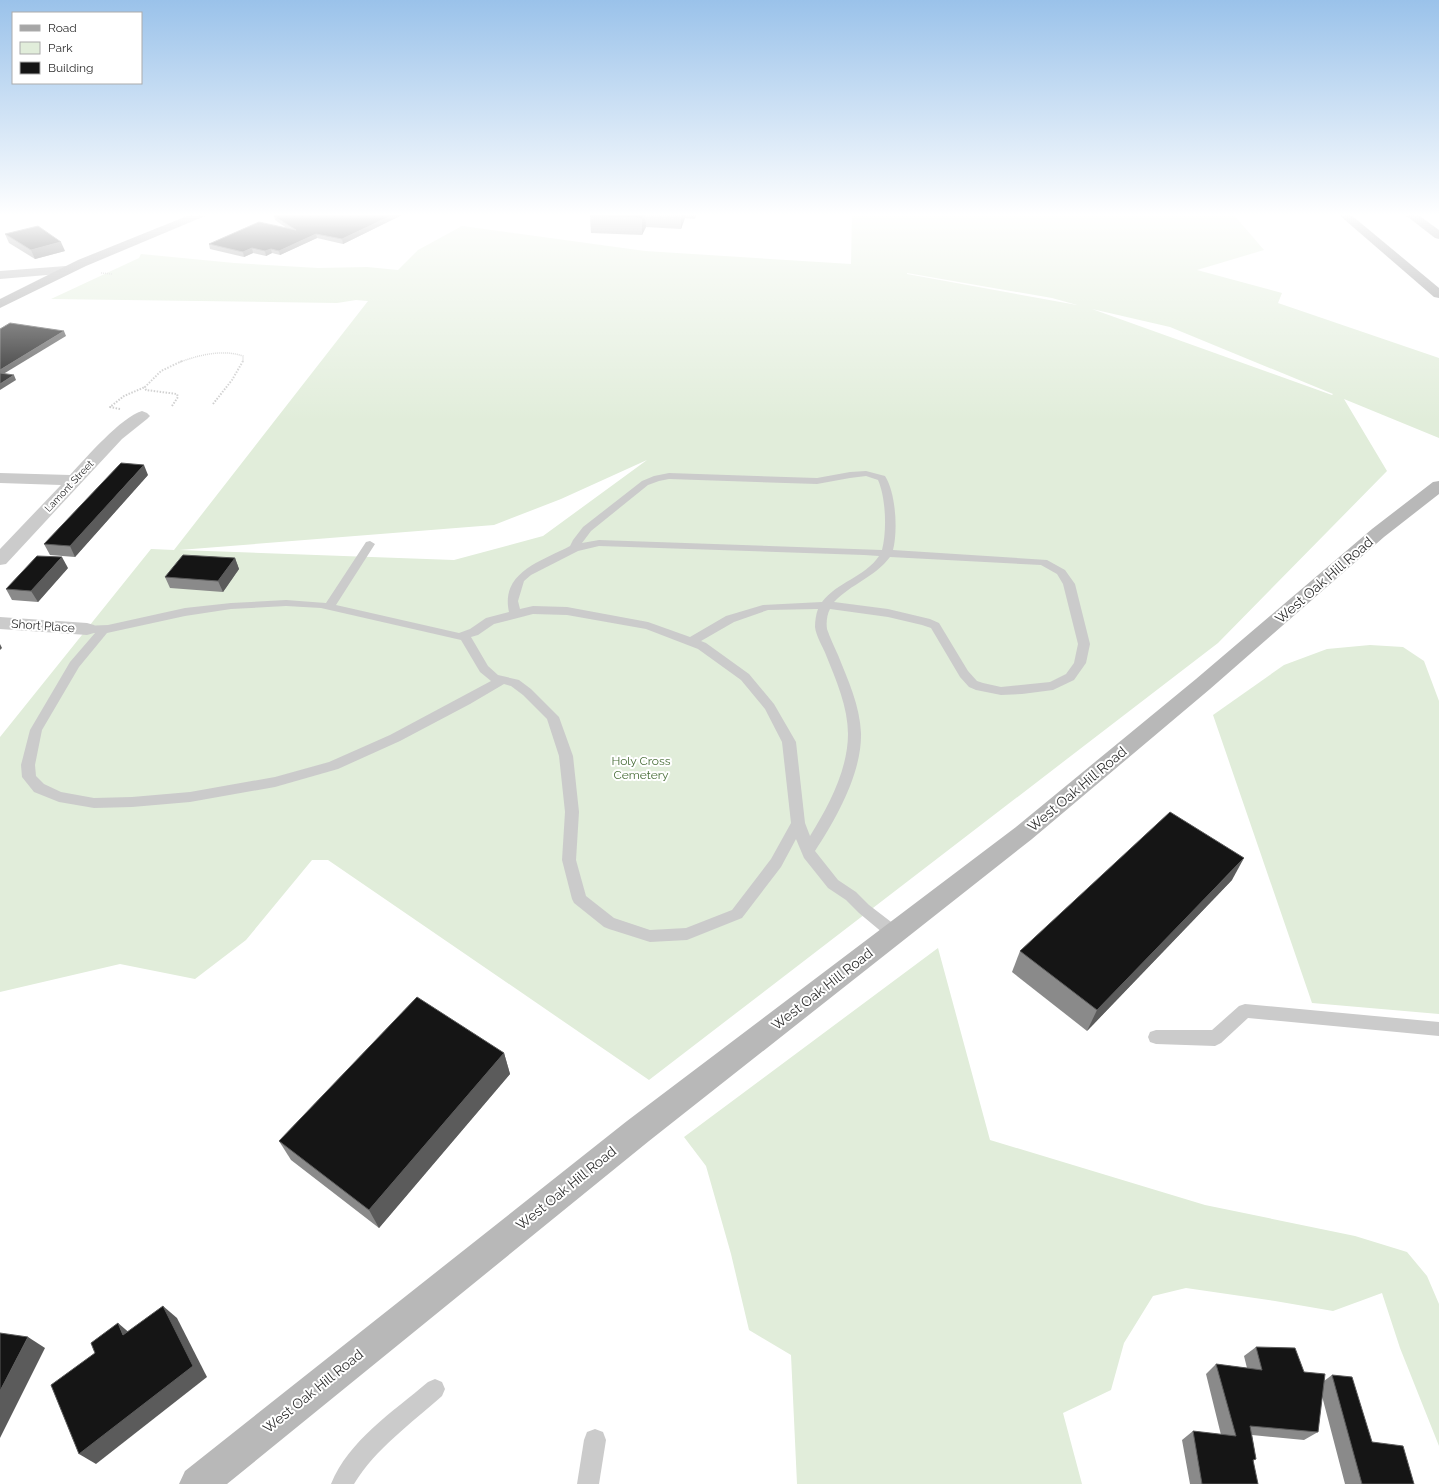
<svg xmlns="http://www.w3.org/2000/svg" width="1439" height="1484" font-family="Raleway,sans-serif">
  <rect width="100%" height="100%" fill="#fff"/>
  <g fill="#e1edda" fill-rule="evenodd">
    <path d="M852,214H1233L1264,250L1197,270L1282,293L1278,303L1439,358V438L1344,399L1387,471L1218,643L649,1080L328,860H312L246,940L195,979L120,964L0,992V737L151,549L174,550L368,301L356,300L337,303L51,299L139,258L141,254L234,263L318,268L367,267L398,270L418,250L462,226L645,251L851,264ZM907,273L1052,298L1077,305L907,274ZM1092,309L1170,327L1333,394L1332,395ZM647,460L543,536L454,560L179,550L494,525L561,499Z"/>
    <path d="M1370,645L1403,647L1424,661L1439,701V1014L1312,1003L1213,715L1284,665L1327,649Z"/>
    <path d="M938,948L990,1140L1205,1205L1355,1236L1407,1252L1427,1276L1439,1304V1446L1400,1348L1382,1293L1333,1311L1275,1301L1186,1288L1153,1296L1124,1343L1111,1390L1063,1413L1082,1484H797L791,1355L749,1330L731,1254L706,1166L684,1137Z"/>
  </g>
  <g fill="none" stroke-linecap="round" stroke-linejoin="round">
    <g stroke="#cbcbcb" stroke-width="1.5" stroke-dasharray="1 1" stroke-linecap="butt">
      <path d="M101,273L112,274"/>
      <path d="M180,362C199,355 223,349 243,356V362"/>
    </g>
    <g stroke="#cbcbcb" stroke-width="2" stroke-dasharray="1.5 1.5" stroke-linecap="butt">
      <path d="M213,404L232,380L243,361"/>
      <path d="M172,406L178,397L177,394L146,390L145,387L161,371L182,361"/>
      <path d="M120,409L110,407L124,396L145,387"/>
    </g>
    <g fill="#cbcbcb" fill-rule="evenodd">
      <path d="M866,471L885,476C896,493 898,531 893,550L1047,560L1065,570L1075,584L1090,644L1086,663L1074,680L1053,690L1022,694L1001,695L976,690L969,687L960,677L931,628L922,625L888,617L830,609C827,614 826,623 827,629C830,638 834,646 838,655C848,680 860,706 861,733C862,773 836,819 815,851L838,880L856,892L869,905L899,928L902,933L899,938L894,939L889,938L859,913L846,900L828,888L804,858L796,839L781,867L742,918L687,940L650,942L609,929L604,927L574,903L572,899L562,860L565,812L559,756L547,719L523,695L511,686L504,684L470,704L400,741L338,769L275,787L190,802L132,807L94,808L59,802L34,792L22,777L21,765L30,730L70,662L95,633L83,632L81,629L83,626L108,625L185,608L231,603L286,600L326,603L366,542L370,541L375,544L336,605L459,633L470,629L486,618L509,612C500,572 542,561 570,546L573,540L583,527L642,481L654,476L669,473L817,478L850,472ZM866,476L878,480C886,498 887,531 882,550L599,540L582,543L591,531L648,485L659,481L669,479L817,484L850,478ZM599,546L864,555L879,556C865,577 837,582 822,602L763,605L726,616L690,637L648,622L567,607L533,606L520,609L518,601L524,581L531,575L578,551ZM890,557L1041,565L1057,574L1063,584L1078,644L1074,663L1066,674L1050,682L1001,687L983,683L977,681L968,671L939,623L930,619L888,609L834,602C851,584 875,577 890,557ZM286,606L321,608L461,640L480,672L491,681L390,735L329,762L275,777L190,792L132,797L94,798L61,792L44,784L36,776L35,765L42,730L79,667L107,633L185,616L231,609ZM818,609C816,614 815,621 815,627C816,636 823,647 826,655C836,680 848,707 848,734C848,770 828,807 810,836L805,823L796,742L774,704L749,674L706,643L701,641L734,622L768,610ZM533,614L567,615L646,629L698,649L741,680L765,709L782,742L791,823L771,859L732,910L686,928L650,930L614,918L586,896L576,860L579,812L573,756L559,717L531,689L519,680L498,675L488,666L471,637L478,635L494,624Z"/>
      <path d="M1245,1004L1439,1022V1036L1248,1018L1221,1043L1215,1046L1156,1044L1150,1042L1148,1037L1150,1032L1156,1030H1212L1239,1006Z"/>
      <path d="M435,1379L442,1382L445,1389L442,1396C412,1423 376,1448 354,1484H331C349,1440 393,1412 428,1382Z"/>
      <path d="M595,1429L603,1432L606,1440L599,1484H577L584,1440L587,1432Z"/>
    </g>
    <g fill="#cbcbcb" fill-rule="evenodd">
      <path d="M142,411L147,413L150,416L147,419L122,439L6,564L0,565V549L61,485L0,483V473L70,475C86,458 121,417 142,411Z"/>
      <path d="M0,617L87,623L94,625L97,629L94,633L87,635L0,629Z"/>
    </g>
    <g fill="#b8b8b8" fill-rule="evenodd">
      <path d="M66,266L70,267L72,270L70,273L0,279V271Z"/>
      <path d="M1439,481V494L1384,537L1210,689L1032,839L649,1141L227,1484H179L185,1471L627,1121L1016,827L1196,679L1372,529L1433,482Z"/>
    </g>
    <path fill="#a6a6a6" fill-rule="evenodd" d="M192,214H207L205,216L86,266L0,308V299L78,260Z"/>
    <g fill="#959595" fill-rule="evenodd">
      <path d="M1338,214H1350L1439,288V298L1434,297Z"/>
      <path d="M1404,214H1417L1439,230V239L1435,238Z"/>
    </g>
  </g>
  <g fill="#8a8a8a">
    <path d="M278,214H402V215L343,244L317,238L280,255L272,253L266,256L253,253L244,257L210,249L209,244L288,229L275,220L274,216Z"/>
    <path d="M591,214H697L695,219L685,218L681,229L646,227L642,235L591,233L590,216Z"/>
    <path d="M5,234L65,251L35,259L9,243Z"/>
    <path d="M148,475L75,557L50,555L44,544Z"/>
    <path d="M235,558L239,569L223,592L170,588L165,577Z"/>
    <path d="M68,568L38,602L12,600L6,589Z"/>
    <path d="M1232,880L1087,1031L1012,972L1020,951Z"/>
    <path d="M504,1053L510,1074L379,1228L291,1160L279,1141Z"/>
    <path d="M1256,1347L1304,1372L1324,1381L1332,1375L1372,1442L1414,1484H1345L1322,1396L1318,1432L1304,1440L1252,1435L1256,1459L1253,1461L1258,1484H1190L1182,1440L1193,1431L1221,1435L1206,1374L1216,1364L1247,1368L1244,1356Z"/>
  </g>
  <g fill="#5b5b5b">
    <path d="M395,214H402V215L343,244L342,239Z"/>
    <path d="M644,214H645L646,227L642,235V218Z"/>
    <path d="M681,214H685V218L681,229Z"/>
    <path d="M316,234L317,238L280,255L279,251Z"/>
    <path d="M61,242L65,251L35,259L31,250Z"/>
    <path d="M252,248L253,253L244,257L243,252Z"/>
    <path d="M271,249L272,253L266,256L265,251Z"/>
    <path d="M64,331L66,336L0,376V370Z"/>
    <path d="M14,375L16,380L0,390V384Z"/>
    <path d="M144,465L148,475L75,557L70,546Z"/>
    <path d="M62,557L68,568L38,602L31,591Z"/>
    <path d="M235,558L239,569L223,592L218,581Z"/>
    <path d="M0,644L2,648L0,650Z"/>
    <path d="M1244,858L1232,880L1087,1031L1097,1010Z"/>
    <path d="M504,1053L510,1074L379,1228L369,1210Z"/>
    <path d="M163,1306L177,1318L207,1377L96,1464L79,1454Z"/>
    <path d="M118,1323L132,1335H123Z"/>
    <path d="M28,1337L45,1348L0,1438V1391Z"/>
  </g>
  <g fill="#151515" stroke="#5b5b5b">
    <path d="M278,214H395L342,239L316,234L279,251L271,249L265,251L252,248L243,252L209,244L259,222L296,230L274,216Z"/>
    <path d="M591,214H644L642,218L590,216Z"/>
    <path d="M38,226L61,242L31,250L5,234Z"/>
    <path d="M10,323L64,331L0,370V329Z"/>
    <path d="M0,373L14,375L0,384Z"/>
    <path d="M121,463L144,465L70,546L44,544Z"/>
    <path d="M183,555L235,558L218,581L165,577Z"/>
    <path d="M37,556L62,557L31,591L6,589Z"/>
    <path d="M1170,812L1244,858L1097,1010L1020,951Z"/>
    <path d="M417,997L504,1053L369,1210L279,1141Z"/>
    <path d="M163,1306L193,1366L79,1454L51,1385L95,1353L91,1343L118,1323L123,1335Z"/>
    <path d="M0,1333L28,1337L0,1391Z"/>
    <path d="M1256,1347L1295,1348L1304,1372L1325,1374L1318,1432L1250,1426L1256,1459L1253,1460L1258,1484H1202L1193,1431L1236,1436L1216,1364L1262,1370Z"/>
    <path d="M1332,1375L1352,1377L1372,1442L1403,1446L1414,1484H1362Z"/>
  </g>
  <linearGradient id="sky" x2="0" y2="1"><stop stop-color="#9ac2ea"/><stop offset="0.51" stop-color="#fff"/><stop offset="1" stop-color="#fff" stop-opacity="0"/></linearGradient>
  <rect width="1439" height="421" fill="url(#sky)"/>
  <g text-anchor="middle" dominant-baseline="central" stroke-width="4" stroke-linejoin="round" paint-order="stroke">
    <g font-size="10" fill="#2e2e2e" stroke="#fff">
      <text transform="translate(69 486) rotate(-47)">Lamont Street</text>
    </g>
    <g font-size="12" fill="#2e2e2e" stroke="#fff">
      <text transform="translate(43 626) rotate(4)">Short Place</text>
    </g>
    <g font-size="12" fill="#486d38" stroke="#fff">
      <text x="641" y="761">Holy Cross<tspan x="641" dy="14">Cemetery</tspan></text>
    </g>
    <g font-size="14" fill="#2e2e2e" stroke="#fff">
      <text transform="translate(1324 580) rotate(-41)">West Oak Hill Road</text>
      <text transform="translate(1077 789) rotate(-40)">West Oak Hill Road</text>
      <text transform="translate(822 989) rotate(-38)">West Oak Hill Road</text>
      <text transform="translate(566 1188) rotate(-39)">West Oak Hill Road</text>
      <text transform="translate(313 1391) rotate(-39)">West Oak Hill Road</text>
    </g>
  </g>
  <rect x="12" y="12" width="130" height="72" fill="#ffffff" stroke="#ababab"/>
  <rect x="20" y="25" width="20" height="6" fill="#a6a6a6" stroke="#ababab"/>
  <text x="48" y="32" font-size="12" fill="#2e2e2e">Road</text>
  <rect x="20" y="42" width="20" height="12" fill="#e1edda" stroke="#ababab"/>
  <text x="48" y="52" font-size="12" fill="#2e2e2e">Park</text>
  <rect x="20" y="62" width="20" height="12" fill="#151515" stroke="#ababab"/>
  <text x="48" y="72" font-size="12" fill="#2e2e2e">Building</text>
</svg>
